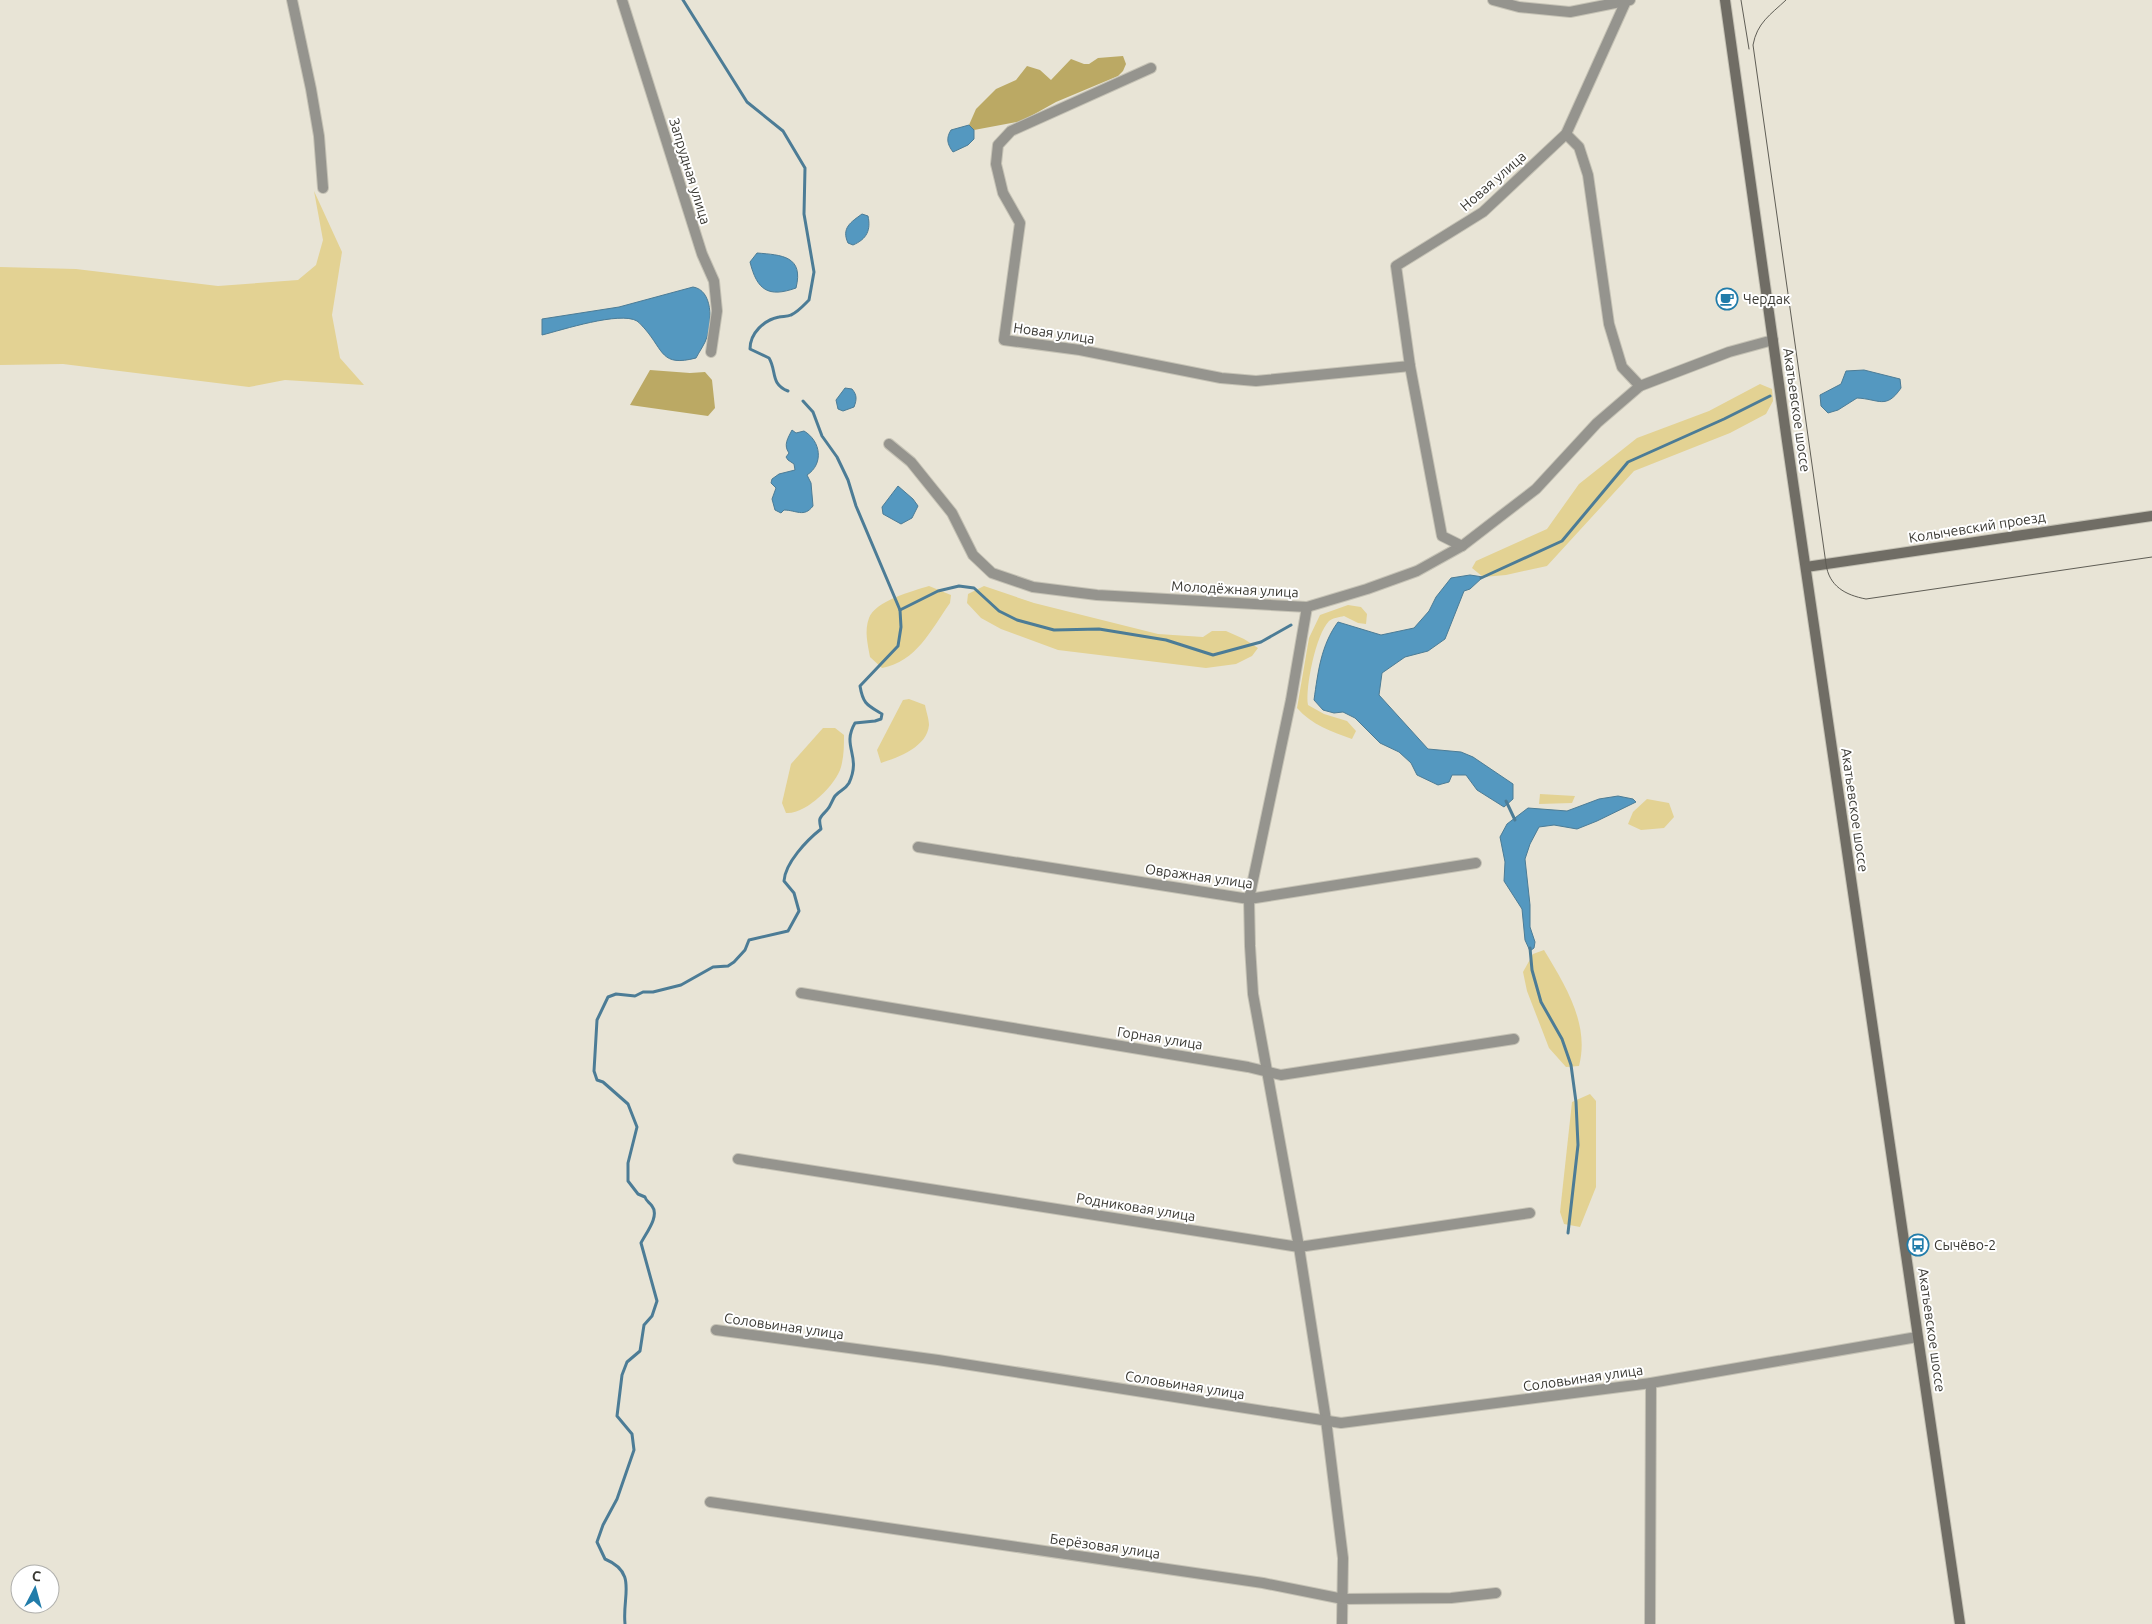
<svg xmlns="http://www.w3.org/2000/svg" width="2152" height="1624" font-family="Ubuntu,sans-serif">
  <rect width="100%" height="100%" fill="#e8e4d6"/>
  <g fill="#e3d293">
    <path d="M314,191L342,252L332,315L340,358L364,385L285,380L249,387L63,364L0,365V267L76,269L218,286L298,280L316,265L323,240Z"/>
    <path d="M1760,384L1772,389L1773,401L1766,414L1730,433L1634,471L1547,566L1506,575L1483,577L1472,568L1476,561L1547,529L1579,484L1637,438L1709,411Z"/>
    <path d="M929,586L951,595L950,603C931,630 916,662 882,668L870,657C868,645 864,631 869,618C875,601 913,591 929,586Z"/>
    <path d="M984,586L1034,603L1158,634L1203,637L1212,631H1226L1244,639L1258,648L1252,656L1236,664L1206,668L1058,650L1001,629L981,618L967,603L968,594Z"/>
    <path d="M1348,605L1361,607L1367,614L1366,624L1358,623L1344,616C1340,617 1333,618 1329,621C1316,634 1305,688 1308,705L1324,714L1347,721L1356,731L1352,739C1332,732 1312,725 1297,708L1309,638L1320,615Z"/>
    <path d="M909,699L925,705C926,711 929,719 929,725C927,747 899,757 881,763L877,750L903,700Z"/>
    <path d="M823,728H835L844,735C844,746 844,756 841,767C836,785 805,815 786,813L782,803L791,764Z"/>
    <path d="M1540,794L1575,796L1572,803L1539,804Z"/>
    <path d="M1647,799L1669,803L1674,817L1664,828L1641,830L1628,824L1633,812Z"/>
    <path d="M1544,950C1565,985 1590,1024 1579,1066L1566,1067L1549,1048L1527,991L1523,972L1533,954Z"/>
    <path d="M1590,1094L1596,1101V1187L1580,1227L1564,1224L1560,1212L1572,1102Z"/>
  </g>
  <g fill="#bba964">
    <path d="M1123,56L1126,64L1123,71L1118,76L1056,102L1022,121L974,130L969,125L976,109L996,89L1016,80L1027,66L1040,70L1051,80L1071,59L1084,64H1089L1098,58Z"/>
    <path d="M650,370L690,373L705,372L712,380L715,408L708,416L630,405Z"/>
  </g>
  <g fill="#5498c0" stroke="#4c7c96">
    <path d="M969,125L974,130V139L968,145L953,152C947,144 946,138 951,130Z"/>
    <path d="M862,214L868,216C871,230 867,239 853,245L848,243C841,228 851,222 862,214Z"/>
    <path d="M757,253C782,255 804,256 796,288C768,298 757,290 750,262Z"/>
    <path d="M693,287C713,290 712,322 707,337C705,344 699,352 696,358C661,367 664,351 645,329C643,327 640,323 637,321C620,311 562,330 542,335V319L619,307Z"/>
    <path d="M1864,370L1900,379L1901,388C1886,410 1879,399 1857,398L1838,410L1828,413L1821,406L1820,395L1841,384L1846,371Z"/>
    <path d="M845,388L852,389C857,395 857,399 854,407L843,411L838,409L836,400Z"/>
    <path d="M792,430L796,433L804,431C821,441 824,464 807,475L811,483L813,506C804,518 796,510 784,510L781,513L775,510L772,499L776,488L771,483L772,479L779,474L795,470L794,464L788,460L786,457L789,453C783,445 788,438 792,430Z"/>
    <path d="M898,486L913,499L918,506L912,518L901,524L883,514L882,507Z"/>
    <path d="M1470,575L1483,577L1470,589L1464,591L1445,639L1428,651L1405,657L1382,673L1379,695L1428,749L1461,752L1473,757L1513,784V799L1504,807L1477,790L1466,775H1452L1449,782L1438,785L1417,775L1411,763L1399,752L1380,743L1355,718L1343,712L1334,713L1323,710L1314,700C1318,672 1321,645 1338,622L1381,635L1414,628L1429,611L1436,597L1451,578Z"/>
    <path d="M1618,796L1633,799L1636,802L1597,821L1577,829L1554,825L1539,827L1530,844L1525,859L1530,905V927L1535,942L1534,948L1530,951L1525,940L1522,909L1504,881L1505,862L1500,837L1507,824L1528,808L1567,811L1599,799Z"/>
  </g>
  <g fill="none" stroke-linecap="round" stroke-linejoin="round">
    <g stroke="#4c7c96" stroke-width="3">
      <path d="M683,0L747,102L783,131L805,168L804,214L814,272L809,300C804,305 798,312 791,315C787,317 783,316 779,317C764,320 750,333 750,349L769,358C777,371 770,384 788,391"/>
      <path d="M1481,578L1562,541L1628,462L1724,419L1770,396"/>
      <path d="M900,610L938,591L959,586L974,588L999,611L1017,620L1054,630L1099,629L1166,640L1213,655L1261,642L1291,625"/>
      <path d="M1506,801L1515,820"/>
      <path d="M1530,948L1532,970L1541,1002L1562,1039L1571,1065L1576,1102L1578,1145L1568,1233"/>
      <path d="M625,1624C622,1595 638,1573 605,1559L597,1542L603,1525L617,1499L634,1450L632,1434L617,1416L622,1375L627,1362L640,1351L644,1325L652,1316L657,1301L641,1243C646,1233 660,1216 652,1206C649,1202 646,1201 645,1197L638,1194L628,1181V1163L637,1127L628,1104L603,1082L597,1080L594,1071L597,1020L608,997L616,994L635,996L643,992H653L681,985L713,967L728,966L734,962L745,950L749,940L788,931L799,911L794,893L784,881C785,863 807,840 821,829C818,817 820,818 827,810C831,806 832,800 835,796C840,790 845,790 849,783C862,755 841,747 855,723L875,721L881,719L882,714C867,705 863,704 860,686L898,646L901,627L900,610L856,506L848,480L837,457L822,436L813,412L803,401"/>
    </g>
    <g stroke="#c5c2b5" stroke-width="12">
      <g id="street">
        <path d="M292,0L311,89L319,136L323,188"/>
        <path d="M622,0L702,254L714,281L717,311L711,352"/>
        <path d="M1493,0L1519,7L1570,12L1630,0"/>
        <path d="M1151,68L1011,131L998,145L996,164L1003,193L1020,223L1004,340L1080,350L1221,378L1256,381L1410,366"/>
        <path d="M1566,134L1579,147L1588,175L1609,324L1622,367L1640,386"/>
        <path d="M889,444L911,462L952,513L973,555L992,573L1033,587L1097,595L1307,607L1367,589L1417,571L1462,546L1536,489L1597,423L1640,386L1729,352L1773,340"/>
        <path d="M1462,546L1442,536L1410,366L1396,266L1483,212L1566,134L1626,1"/>
        <path d="M1307,607L1291,700L1249,899L1250,946L1253,994L1299,1247L1326,1420L1343,1558L1342,1624"/>
        <path d="M918,847L1249,899L1476,863"/>
        <path d="M801,993L1248,1067L1281,1075L1514,1039"/>
        <path d="M738,1159L1299,1247L1530,1213"/>
        <path d="M716,1330L938,1360L1341,1423L1651,1383L1917,1337"/>
        <path d="M710,1502L1263,1583L1343,1599L1451,1598L1496,1593"/>
        <path d="M1650,1624L1651,1383"/>
      </g>
    </g>
    <g stroke="#c5c2b5" stroke-width="12">
      <g id="secondary">
        <path d="M1725,0L1787,441L1960,1624"/>
        <path d="M1806,567L2152,516"/>
      </g>
    </g>
    <use href="#street" stroke="#95948e" stroke-width="10"/>
    <use href="#secondary" stroke="#706d65" stroke-width="10"/>
    <g stroke="#5f5d55" stroke-width="1">
      <path d="M1741,0L1749,49"/>
      <path d="M1786,0C1770,15 1757,23 1753,45L1826,564C1829,586 1845,595 1866,599L2152,557"/>
    </g>
  </g>
  <defs>
    <g id="cafe-ring" transform="scale(1.125)"><circle r="9.5" fill="#fff" stroke="#217caa" stroke-width="1.5"/><path d="M-5.5-4.5H6V0H3Q3 3.5 0 3.5H-2.5Q-5.5 3.5-5.5 0ZM3-3.2v2h1.7v-2ZM-6 4.5H4V6H-6Z" fill="#217caa"/></g>
    <g id="bus-ring" transform="scale(1.125)"><circle r="9.5" fill="#fff" stroke="#217caa" stroke-width="1.5"/><path d="M-5-6H5V4H4V6H2V4H-2V6H-4V4H-5ZM-3.5-4V0h7V-4ZM-3.5 1.2v1.5H-2V1.2ZM2 1.2v1.5H3.5V1.2Z" fill="#217caa"/></g>
  </defs>
  <g fill-rule="evenodd">
    <use href="#cafe-ring" x="1727" y="299"/>
    <use href="#bus-ring" x="1918" y="1245"/>
  </g>
  <g text-anchor="middle" dominant-baseline="central" stroke-width="4" stroke-linejoin="round" paint-order="stroke">
    <g font-size="14" fill="#3a3933" stroke="#fff">
      <text transform="translate(690 171) rotate(73)">Запрудная улица</text>
      <text transform="translate(1493 181) rotate(-41)">Новая улица</text>
      <text transform="translate(1054 333) rotate(8)">Новая улица</text>
      <text transform="translate(1797 410) rotate(82)">Акатьевское шоссе</text>
      <text transform="translate(1977 527) rotate(-9)">Колычевский проезд</text>
      <text transform="translate(1235 589) rotate(3)">Молодёжная улица</text>
      <text transform="translate(1855 810) rotate(82)">Акатьевское шоссе</text>
      <text transform="translate(1199 876) rotate(8)">Овражная улица</text>
      <text transform="translate(1160 1038) rotate(9)">Горная улица</text>
      <text transform="translate(1136 1207) rotate(9)">Родниковая улица</text>
      <text transform="translate(784 1326) rotate(8)">Соловьиная улица</text>
      <text transform="translate(1932 1330) rotate(82)">Акатьевское шоссе</text>
      <text transform="translate(1583 1378) rotate(-8)">Соловьиная улица</text>
      <text transform="translate(1185 1385) rotate(9)">Соловьиная улица</text>
      <text transform="translate(1105 1546) rotate(8)">Берёзовая улица</text>
    </g>
    <g font-size="14" fill="#3a3933" stroke="#fff" text-anchor="start">
      <text x="1743" y="299">Чердак</text>
      <text x="1934" y="1245">Сычёво-2</text>
    </g>
  </g>
  <g transform="translate(35 1589) rotate(6)"><circle r="24" fill="#ffffff" stroke="#b0b0ad"/>
  <path d="M0-4L9 19L0 12L-9 19Z" fill="#217caa"/>
  <text y="-8" font-size="14" font-weight="bold" text-anchor="middle" fill="#3a3933">С</text>
  </g>
</svg>
